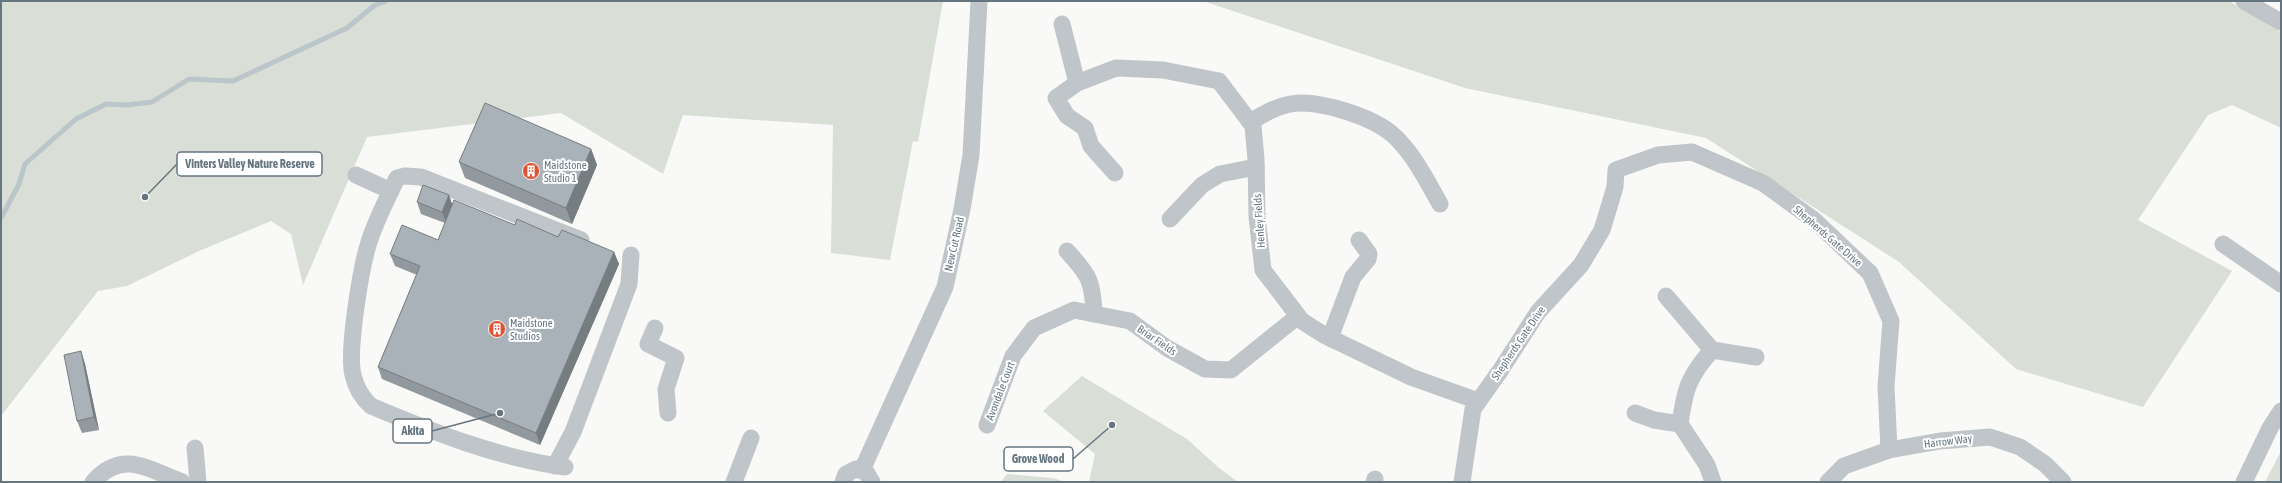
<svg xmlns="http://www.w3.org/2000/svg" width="2282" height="483" font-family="'Asap Condensed',sans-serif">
  <rect width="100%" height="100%" fill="#f9f9f7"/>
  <g fill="#d9ded6">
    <path d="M1,1H943L918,142L913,141L890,260L831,253L833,125L683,115L663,174L561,113L367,137L303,285L291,234L271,221L199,251L127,286L98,291L1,416Z"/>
    <path d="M1203,1H2229L2281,32V128L2232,105L2208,115L2138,220L2232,271L2143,407L2016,369L1899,262L1706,138L1465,88Z"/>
    <path d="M1082,376L1187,439L1219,468L1238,482H1089L1095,454L1043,411Z"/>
    <path d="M2281,451V482H2265Z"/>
    <path d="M1007,474L1052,478L1066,482H1001Z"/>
  </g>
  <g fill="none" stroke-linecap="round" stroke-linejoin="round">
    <path stroke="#bac6ca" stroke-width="5" d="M1,218L19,184L25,164L76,119L106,104L127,105L152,102L189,79L233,81L347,28L375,5L386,1"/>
    <g stroke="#c0c5c9" stroke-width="17">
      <path d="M2244,1L2281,22"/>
      <path d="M1062,24L1077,83"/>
      <path d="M1250,122C1265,113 1282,103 1301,103C1327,103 1372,117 1392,134C1412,151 1427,181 1440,204"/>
      <path d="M1115,173L1091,146L1085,128L1067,116L1056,98L1077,83L1116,68L1163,70L1219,81L1253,126L1256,159L1257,217L1263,270L1302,321L1324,335L1411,377L1478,401"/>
      <path d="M356,175L391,191"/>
      <path d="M1170,219L1202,185L1220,174L1256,167"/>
      <path d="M2223,244L2281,284"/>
      <path d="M1067,251C1089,275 1093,281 1094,314"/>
      <path d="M1666,296L1712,350L1756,357"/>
      <path d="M655,328L648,344L676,358L666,389L668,413"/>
      <path d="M1330,338L1353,277L1368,259L1369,254L1359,240"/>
      <path d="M1712,350C1688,377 1685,389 1680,424L1707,465L1713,482"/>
      <path d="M1635,413L1654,420L1680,424"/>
      <path d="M987,425L1013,356L1034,328L1074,310L1130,321L1167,348L1205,369L1231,370L1298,316"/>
      <path d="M195,448L198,482"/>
      <path d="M555,466L573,432L629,284L631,255"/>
      <path d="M565,467C498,458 433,432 371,406C361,397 356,388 353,375C347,351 361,267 369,242C376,220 387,199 397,178L405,176L421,177L581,240"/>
      <path d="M862,470L945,287L962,209L971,155L979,1"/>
      <path d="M93,482C122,449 148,469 182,482"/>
      <path d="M734,482L751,438"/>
      <path d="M843,482L846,474L856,469L866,472L872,482"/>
      <path d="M1374,482L1375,479"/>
      <path d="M1462,482L1473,409L1500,371L1538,312L1581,265L1602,230L1615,187L1616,170L1658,155L1692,152L1763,183L1814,220L1870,273L1891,321L1886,386L1889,450"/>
      <path d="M1828,482L1844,466L1889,450L1940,441L1990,437L2020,447L2045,464L2063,482"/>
      <path d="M2244,482L2270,428L2281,411"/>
    </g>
  </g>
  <g fill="#91999e">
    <path d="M591,149L597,165L572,224L465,178L459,162Z"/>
    <path d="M449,195L452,205L515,225L614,252L619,264L540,445L382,379L378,367L417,275L395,266L390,254L438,240L445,223L421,214L417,202Z"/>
    <path d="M81,351L85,364L99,430L82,433L77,421Z"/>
  </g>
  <g fill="#767d81">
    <path d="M591,149L597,165L572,224L566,208Z"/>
    <path d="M449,195L453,207L447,224L442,212Z"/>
    <path d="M614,252L619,264L540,445L536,433Z"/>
    <path d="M81,351L85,364L99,430L94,417Z"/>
  </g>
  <g fill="#a9b2b8" stroke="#767d81">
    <path d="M485,103L591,149L566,208L459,162Z"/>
    <path d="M423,185L449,195L442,212L417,202Z"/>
    <path d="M454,200L515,225L517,219L558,237L562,230L614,252L536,433L378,367L420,266L390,254L402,225L438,240Z"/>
    <path d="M81,351L94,417L77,421L64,355Z"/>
  </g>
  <defs>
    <g id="building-disc" transform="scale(0.9)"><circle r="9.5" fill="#de5332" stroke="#fff"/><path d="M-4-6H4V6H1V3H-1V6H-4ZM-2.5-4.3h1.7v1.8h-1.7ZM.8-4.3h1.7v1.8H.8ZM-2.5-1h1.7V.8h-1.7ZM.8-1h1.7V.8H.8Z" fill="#fff"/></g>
  </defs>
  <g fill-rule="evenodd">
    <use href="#building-disc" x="531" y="171"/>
    <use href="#building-disc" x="497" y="329"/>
  </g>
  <g text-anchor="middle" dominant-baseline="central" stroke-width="4" stroke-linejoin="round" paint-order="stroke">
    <g font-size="11" fill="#657681" stroke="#fff" text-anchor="start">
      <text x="544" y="165">Maidstone<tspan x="544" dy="13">Studio 1</tspan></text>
      <text x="510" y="323">Maidstone<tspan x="510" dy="13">Studios</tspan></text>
    </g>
    <g font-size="11" fill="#657681" stroke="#fff">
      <text transform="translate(1259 221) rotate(-94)">Henley Fields</text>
      <text transform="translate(1828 236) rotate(41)">Shepherds Gate Drive</text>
      <text transform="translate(954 244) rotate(-77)">New Cut Road</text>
      <text transform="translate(1157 340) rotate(34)">Briar Fields</text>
      <text transform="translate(1518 343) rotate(-56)">Shepherds Gate Drive</text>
      <text transform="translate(1000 391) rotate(-69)">Avondale Court</text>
      <text transform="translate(1948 441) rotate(-7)">Harrow Way</text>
    </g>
  </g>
  <path fill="none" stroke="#657681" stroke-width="1.5" d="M145 197L177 164M500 413L432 431M1112 425L1073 459"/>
  <g fill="#657681" stroke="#fff" stroke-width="1.5">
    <circle cx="145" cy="197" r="4"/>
    <circle cx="500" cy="413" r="4"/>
    <circle cx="1112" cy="425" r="4"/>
  </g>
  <g fill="#fff" stroke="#657681" stroke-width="1.5">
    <rect x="177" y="152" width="145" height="24" rx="4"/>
    <rect x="393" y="419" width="39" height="24" rx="4"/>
    <rect x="1004" y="447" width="69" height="24" rx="4"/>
  </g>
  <g font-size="12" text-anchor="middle" font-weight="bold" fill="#657681">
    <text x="250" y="168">Vinters Valley Nature Reserve</text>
    <text x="413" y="435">Akita</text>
    <text x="1038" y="463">Grove Wood</text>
  </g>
  <rect width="2282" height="483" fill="none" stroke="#657681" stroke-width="4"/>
</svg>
